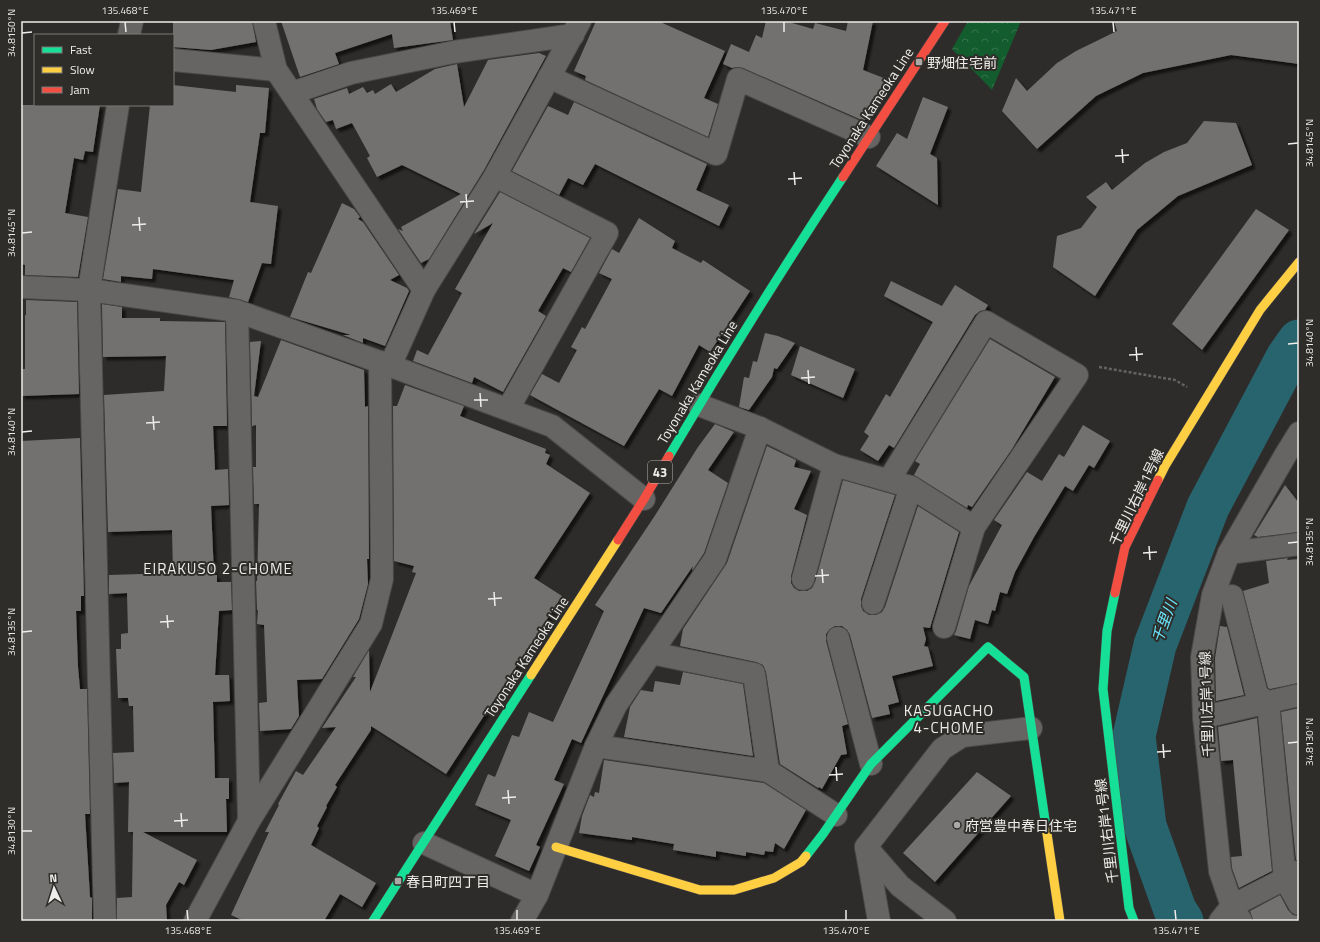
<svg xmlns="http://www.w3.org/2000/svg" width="1320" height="942" font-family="'Titillium Web','Noto Sans JP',sans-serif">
  <defs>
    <pattern id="forest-crowns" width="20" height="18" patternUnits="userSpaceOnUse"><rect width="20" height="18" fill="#135c2d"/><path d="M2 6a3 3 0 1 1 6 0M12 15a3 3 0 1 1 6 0" fill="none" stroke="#36744c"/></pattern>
    <filter id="shadow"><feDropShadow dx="3.5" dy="3.5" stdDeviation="1" flood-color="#0009"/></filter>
  </defs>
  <rect width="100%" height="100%" fill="#2e2c2a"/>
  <path fill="url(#forest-crowns)" d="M968,21H1021L992,90L952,49Z"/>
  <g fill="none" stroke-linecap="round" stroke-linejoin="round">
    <path stroke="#28646e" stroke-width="43" d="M1182,921L1175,910L1145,826L1134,736L1155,645L1208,507L1287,358L1299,341"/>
  </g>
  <g fill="#73706f" filter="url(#shadow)">
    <path d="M173,21H252L256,42L211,50L173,47Z"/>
    <path d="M281,21H450L453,40L394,48L392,34L335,53L339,64L300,77Z"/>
    <path d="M596,21H658L725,51L704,98L718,104L708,137L585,80L586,76L574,71Z"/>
    <path d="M766,21H785L813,29L815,23L846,31L848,21H873L863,70L889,80L885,90L864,121L743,68L737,67L732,68L723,64L731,44L749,52L756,35L762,38Z"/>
    <path d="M1114,21H1299V64L1231,55L1143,73L1096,96L1037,149L1002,111L1016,78L1027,91L1057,63L1076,51L1117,31Z"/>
    <path d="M539,53L546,56L484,170L429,259L421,263L398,229L403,231L401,227L461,194L402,165L377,177L367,158L370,156L352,123L336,129L333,120L326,122L317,109L314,99L347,88L349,94L363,87L367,93L373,90L375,94L391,84L396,92L435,69L457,64L464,107L488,60Z"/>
    <path d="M173,85L236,92V85L269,88L265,133H260L250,202L278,206L271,264L262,263L248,302L229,297L234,280L153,269L152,279L121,276V282L103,279L118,189L141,192L150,105H173Z"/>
    <path d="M923,97L948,107L930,154L937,158L938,205L876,166L897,133L907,139Z"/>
    <path d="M574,102L707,164L696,190L729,205L719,226L595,164L583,185L568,178L559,195L512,171L548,106L568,115Z"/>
    <path d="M21,105H100L93,152L85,151L83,160L74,158L65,213L88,217L78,277L25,275V265L21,264Z"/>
    <path d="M1204,121L1236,123L1252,165L1178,196L1137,230L1095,296L1053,267L1057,236L1081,228L1097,207L1086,197L1106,182L1112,190L1145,163L1164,152L1187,143Z"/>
    <path d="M500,192L590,238L571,272L563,268L538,311L546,316L503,392L474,377L472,383L413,361L417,350L428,355L462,293L455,289L493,223L474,234Z"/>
    <path d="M342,203L354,209L360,217L358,219L363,222L399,275L390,280L407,288L409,291L385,346L363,338V343L343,335H351L290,317L308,272L311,273Z"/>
    <path d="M1256,209L1289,230L1202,350L1172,324Z"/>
    <path d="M639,218L675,241L672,248L701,263L703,260L750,291L710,352L699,345L672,396L659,389L624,446L530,395L542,374L559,383L577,350L571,347L582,327L585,329L612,279L599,273L612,249L619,253Z"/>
    <path d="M891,281L942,306L955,285L988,305L985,310L980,311L975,315L894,448L889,445L878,461L860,450L869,436L864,432L886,394L890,397L933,322L884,296Z"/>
    <path d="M26,300L77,302L79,394L21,396V369H25V315H26Z"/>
    <path d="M102,304L122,307V318H160V321L225,322L227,426H213L215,470L228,469L229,505L211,506L214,575H217V582H231L232,610L219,611L215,675H229L230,701L213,702L215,778H229V799H226L227,832H143L197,860L184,885L179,882L166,905L167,921H117V898L132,897L133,832H128L129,782L114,783L113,753L134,752L133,706H129L128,698H118L116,649H121V634L128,633L127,593L109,594V575L173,573L172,530L108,532L104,395L164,391L166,356L103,357Z"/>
    <path d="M765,333L778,336L795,343L777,369L774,368L772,377L749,410L739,407L744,377L749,378L753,361L757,362Z"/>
    <path d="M990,339L1055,377L1012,449L972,507L968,505L967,508L914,475L920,464L915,461Z"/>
    <path d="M281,340L364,370L365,407L368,406L369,559H367L368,584L359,619L322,679L297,680L299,716L291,729L260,731L259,703L267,702L264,625L257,624L258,610H257L256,581H257L259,504H254L253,467H256V425L252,426L250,342L261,341L254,396L258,397Z"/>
    <path d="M800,346L855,369L843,398L791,375Z"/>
    <path d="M405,385L464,406L460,416L546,449L545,453L550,455L546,464L590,493L534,578L562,596L446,774L371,726V730L335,785L337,787L326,806L327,807L317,826L319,828L311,845L376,883L362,907L340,894L324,921H244L231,915L269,832H265L279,805L278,804L296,771L303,775L336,727L322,728L356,677H353L369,650L370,692L416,573L412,572L414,566L394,561L393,406H397Z"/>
    <path d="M715,424L734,432L708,470L728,483L704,553L692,571L693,566L661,613L644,608L581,743L572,739L554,780L564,784L536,845L540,847L529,871L495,856L511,820L475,805L488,774L495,777L512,735L519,737L529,712L553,722L604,611L595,605L654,517L698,447Z"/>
    <path d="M1083,425L1110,441L1094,468L1089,465L1073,491L1065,486L1034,537L1015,572L1007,594L1000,592L995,611L992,610L988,624L975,620L970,639L954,635L956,631L969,586L1002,525L994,520L1027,472L1042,481L1059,454L1064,457Z"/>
    <path d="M80,438L84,596H81V611H76L78,667L80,689H87L90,814H85L90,897L92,898V921H21V441Z"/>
    <path d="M767,446L796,460L794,467L811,471L794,509L807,515L791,576V583L794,588L799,591H807L812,588L815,582L843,480L895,495L861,599V606L863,611L869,615H876L882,612L885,607L918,506L959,532L930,628L923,627L926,639L924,646L928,647L933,666L892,676L899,702L888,705L890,714L872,718L850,635L847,630L842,626H835L830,629L826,634V641L848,724L842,726L847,754L841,755L822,789L819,787L818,788L780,764L766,672L763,665L756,662L680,646L683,629L727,563Z"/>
    <path d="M1285,485L1299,503V532L1258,537L1254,535Z"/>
    <path d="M1288,558L1287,560L1299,559V683L1270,689L1268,688L1243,591L1269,583L1266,561Z"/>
    <path d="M1220,626L1227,627L1244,695L1216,701L1215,658Z"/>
    <path d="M683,672L743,684L753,756L624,737L630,707L641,690L653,692L655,681L680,685Z"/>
    <path d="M1299,708V860H1296L1281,712Z"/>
    <path d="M1257,718L1272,871L1239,888L1232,868L1231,857L1242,856L1233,760L1221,761L1218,727Z"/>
    <path d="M604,760L764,783L806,810L784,849L775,843L773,852L765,851L764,855L746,852V856L716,851V857L673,850L674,844L632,837V840L579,833L582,816L590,795L594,797L595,792L599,793Z"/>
    <path d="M977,772L1011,796L935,882L903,853Z"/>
    <path d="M1280,895L1288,910L1293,915L1299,916V921H1253L1250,911Z"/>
  </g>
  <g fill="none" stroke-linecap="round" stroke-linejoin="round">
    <g stroke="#494847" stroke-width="24">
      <g id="street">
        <path d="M264,21L276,70L424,290"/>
        <path d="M129,35L132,21"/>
        <path d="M173,60L276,70"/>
        <path d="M549,77L716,154L738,79L869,137"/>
        <path d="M292,93L351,73L454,52L573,35"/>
        <path d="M495,176L607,233L508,409"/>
        <path d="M21,287L89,290L237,311L380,362L552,426L644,499"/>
        <path d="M237,311L249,821"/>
        <path d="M390,366L424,290L495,176L580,21"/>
        <path d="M699,405L760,428L834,465L911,487L974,527"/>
        <path d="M889,480L986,322L1077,375L974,527L944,627"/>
        <path d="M1229,553L1299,544"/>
        <path d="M803,579L834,465"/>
        <path d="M1232,596L1257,695L1268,703L1285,879L1299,904"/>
        <path d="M873,603L911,487"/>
        <path d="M838,638L871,764"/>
        <path d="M651,653L754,674L768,771"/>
        <path d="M1204,717L1299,695"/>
        <path d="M596,746L768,771L836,815"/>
        <path d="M424,843L537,895"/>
        <path d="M866,847L900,886L945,921"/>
        <path d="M105,921L89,290L118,105"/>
        <path d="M195,921L249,821L371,624L382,579L380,362"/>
        <path d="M522,921L537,895L596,746L616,705L715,559L760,428"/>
        <path d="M879,921L866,847L942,749L962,736L1031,728"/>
        <path d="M1220,921L1232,906L1298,872"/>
        <path d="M1241,921L1232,906L1220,871L1204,717L1202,657L1213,595L1229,553L1286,454L1299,433"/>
      </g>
    </g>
    <g stroke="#494847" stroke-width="10">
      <g id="fast">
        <path d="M669,456C725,361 783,268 843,177"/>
        <path d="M1115,593L1107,631L1103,689L1129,908L1134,921"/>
        <path d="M806,856L823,834L871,764L988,647L1024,677L1046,827"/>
        <path d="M373,921L531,675"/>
      </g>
    </g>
    <g stroke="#494847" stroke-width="10">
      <g id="slow">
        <path d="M1158,480L1165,466L1260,310L1299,262"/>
        <path d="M531,675L618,540"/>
        <path d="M1046,827L1060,921"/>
        <path d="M556,847L700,890H734L774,878L801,862L806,856"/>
      </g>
    </g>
    <g stroke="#494847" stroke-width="10">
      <g id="jam">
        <path d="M843,177L945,21"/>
        <path d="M618,540L644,499L669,456"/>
        <path d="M1115,593L1125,547L1158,480"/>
      </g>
    </g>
    <path stroke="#646361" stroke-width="2.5" stroke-dasharray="3 2" stroke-linecap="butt" d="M1099,367L1175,380L1187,387"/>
    <use href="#street" stroke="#666563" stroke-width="22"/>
    <use href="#fast" stroke="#16e098" stroke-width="9"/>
    <use href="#slow" stroke="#ffcf43" stroke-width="9"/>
    <use href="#jam" stroke="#f24e42" stroke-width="9"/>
  </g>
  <path fill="none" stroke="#efedeb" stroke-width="1.5" d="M125,22L126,32M454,22L455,32M784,22V32M1113,22L1114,32M22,33L32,32M1288,144L1298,143M1122,149L1123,163M1115,156L1129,155M794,172L795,185M788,179L802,178M466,194L467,208M460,202L474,201M139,217L140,231M132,225L146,224M22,233L32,232M1288,344L1298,343M1136,347L1137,361M1129,355L1143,354M808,370L809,384M801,378L815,377M480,393L481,407M474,400H488M153,416L154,430M146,423L160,422M22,432L32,431M1288,543L1298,542M1149,546L1150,560M1143,553L1157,552M822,569L823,583M815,576L829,575M494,592L495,606M488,599L502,598M167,615L168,628M160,622L174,621M22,632L32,631M1288,743L1298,742M1163,744L1164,758M1157,752L1171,751M836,767L837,781M829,775L843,774M508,790L509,804M502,798L516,797M181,813L182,827M174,821L188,820M22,831H32M187,910L188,920M517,910V920M846,910V920M1175,910L1176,920"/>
  <g fill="#aba9a7" stroke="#2f2d29" stroke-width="1.5">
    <rect x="915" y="58" width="8" height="8" rx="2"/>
    <circle cx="957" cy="825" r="4"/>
    <rect x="394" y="877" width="8" height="8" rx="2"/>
  </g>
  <g text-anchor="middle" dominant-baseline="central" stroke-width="4" stroke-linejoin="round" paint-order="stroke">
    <rect fill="#2f2d29" stroke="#b5b3b1" stroke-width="1" x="648" y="461" width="24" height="22" rx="3"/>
    <g font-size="13" font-weight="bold" fill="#efedeb">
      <text x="660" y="472">43</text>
    </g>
    <g font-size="14" fill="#efedeb" stroke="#2f2d29" text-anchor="start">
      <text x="927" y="62">野畑住宅前</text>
      <text x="965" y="825">府営豊中春日住宅</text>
      <text x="406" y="881">春日町四丁目</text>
    </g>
    <g font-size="14" fill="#efedeb" stroke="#2f2d29">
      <text transform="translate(871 108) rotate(-57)">Toyonaka Kameoka Line</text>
      <text transform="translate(697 382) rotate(-59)">Toyonaka Kameoka Line</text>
      <text transform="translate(1136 497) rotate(-64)">千里川右岸1号線</text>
      <text transform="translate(526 657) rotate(-57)">Toyonaka Kameoka Line</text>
      <text transform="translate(1206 704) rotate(-92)">千里川左岸1号線</text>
      <text transform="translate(1106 831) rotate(-97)">千里川右岸1号線</text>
    </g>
    <g font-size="15" letter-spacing="1" fill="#efedeb" stroke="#2f2d29">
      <text x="218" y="568">EIRAKUSO 2-CHOME</text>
      <text x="949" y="710">KASUGACHO<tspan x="949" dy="17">4-CHOME</tspan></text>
    </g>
    <g font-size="15" font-style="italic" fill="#69e7fe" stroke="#2f2d29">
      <text transform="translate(1164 621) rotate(-70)">千里川</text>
    </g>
  </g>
  <rect width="1320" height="942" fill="none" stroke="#2f2d29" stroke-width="44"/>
  <rect x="34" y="34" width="140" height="72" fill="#2f2d29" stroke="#7c7a77"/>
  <rect x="42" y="47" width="20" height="6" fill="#16e098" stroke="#7c7a77"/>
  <text x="70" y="54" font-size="12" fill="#efedeb">Fast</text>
  <rect x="42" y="67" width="20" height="6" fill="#ffcf43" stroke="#7c7a77"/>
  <text x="70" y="74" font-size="12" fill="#efedeb">Slow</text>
  <rect x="42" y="87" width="20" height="6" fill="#f24e42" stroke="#7c7a77"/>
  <text x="70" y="94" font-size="12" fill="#efedeb">Jam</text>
  <g transform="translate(54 888) rotate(356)" stroke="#2f2d29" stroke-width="3" paint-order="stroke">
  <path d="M0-3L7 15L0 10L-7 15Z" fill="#efedeb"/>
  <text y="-6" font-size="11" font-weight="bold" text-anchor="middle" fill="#efedeb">N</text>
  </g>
  <rect x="22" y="22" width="1276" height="898" fill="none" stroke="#efedeb" stroke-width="1.5"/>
  <g font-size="10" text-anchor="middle" fill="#efedeb">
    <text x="125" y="14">135.468°E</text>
    <text x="454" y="14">135.469°E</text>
    <text x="784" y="14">135.470°E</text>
    <text x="1113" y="14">135.471°E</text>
    <text transform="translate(11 33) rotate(-90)" y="4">34.8150°N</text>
    <text transform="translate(1309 143) rotate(-90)" y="4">34.8145°N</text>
    <text transform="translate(11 233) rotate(-90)" y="4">34.8145°N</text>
    <text transform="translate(1309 343) rotate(-90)" y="4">34.8140°N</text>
    <text transform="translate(11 432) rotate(-90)" y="4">34.8140°N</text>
    <text transform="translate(1309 542) rotate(-90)" y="4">34.8135°N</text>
    <text transform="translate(11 632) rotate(-90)" y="4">34.8135°N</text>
    <text transform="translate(1309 742) rotate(-90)" y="4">34.8130°N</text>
    <text transform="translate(11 831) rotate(-90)" y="4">34.8130°N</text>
    <text x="188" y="934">135.468°E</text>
    <text x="517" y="934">135.469°E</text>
    <text x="846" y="934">135.470°E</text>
    <text x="1176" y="934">135.471°E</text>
  </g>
</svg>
